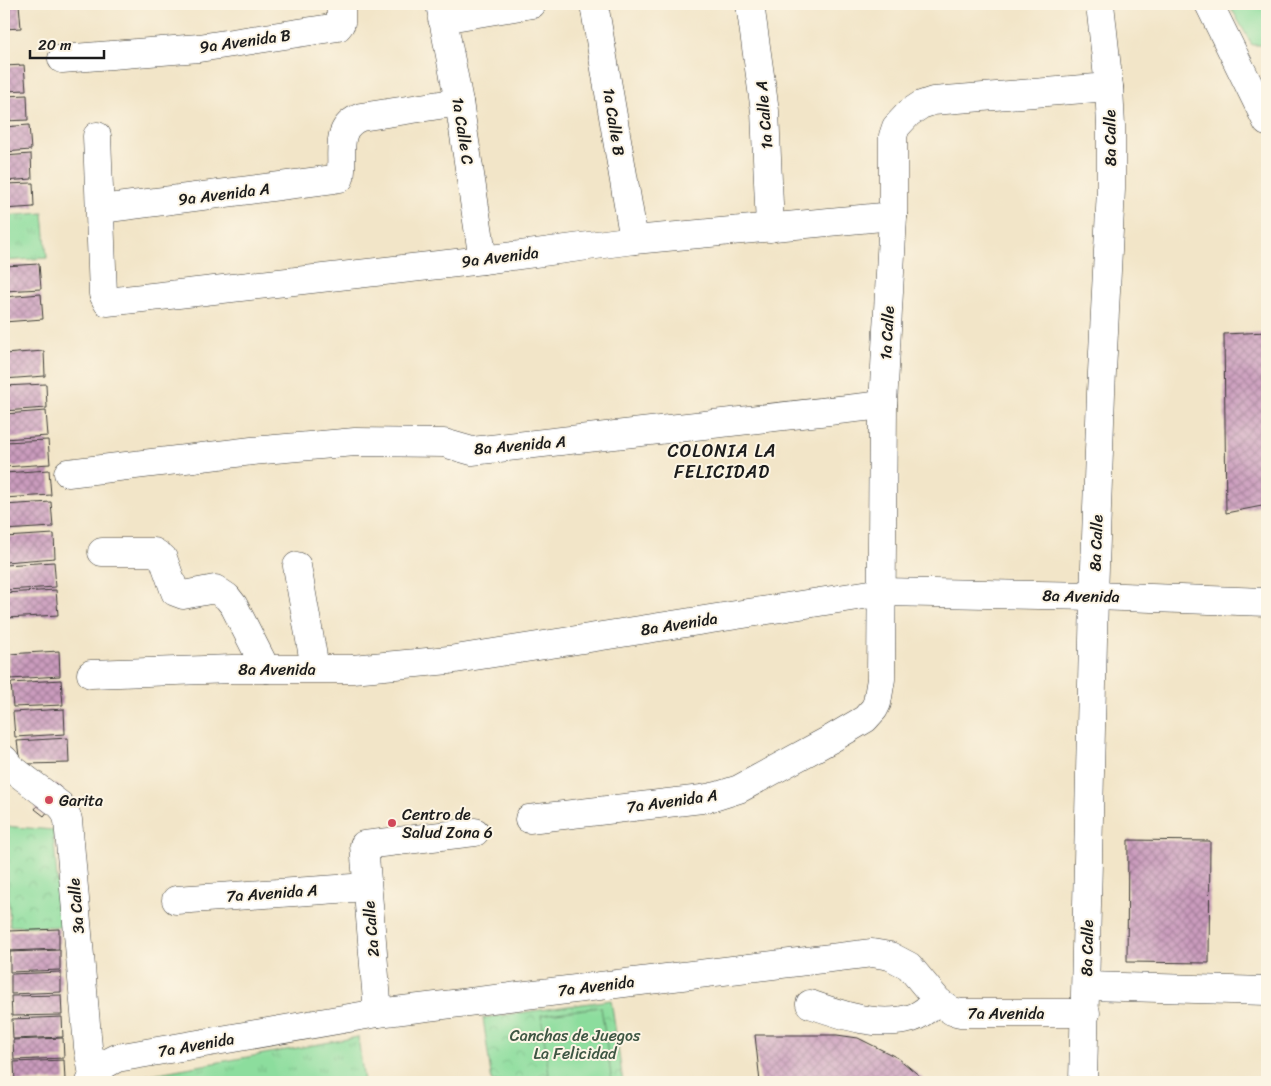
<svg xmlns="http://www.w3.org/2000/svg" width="1271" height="1086" font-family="Sriracha,sans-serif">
  <defs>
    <pattern id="grass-tufts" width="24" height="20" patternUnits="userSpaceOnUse" patternTransform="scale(1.25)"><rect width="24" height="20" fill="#8cdd9d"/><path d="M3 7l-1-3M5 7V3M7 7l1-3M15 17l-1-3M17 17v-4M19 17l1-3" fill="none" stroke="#78bd87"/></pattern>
    <pattern id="park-crowns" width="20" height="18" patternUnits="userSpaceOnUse" patternTransform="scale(1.25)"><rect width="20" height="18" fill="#8cdd9d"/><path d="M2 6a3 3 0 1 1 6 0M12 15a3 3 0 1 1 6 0" fill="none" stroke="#78bd87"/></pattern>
    <pattern id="building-cross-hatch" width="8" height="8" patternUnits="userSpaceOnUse" patternTransform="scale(1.25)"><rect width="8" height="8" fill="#ca9bbd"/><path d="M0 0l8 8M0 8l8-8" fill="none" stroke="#a37e99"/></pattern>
  </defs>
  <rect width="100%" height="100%" fill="#fcf5e5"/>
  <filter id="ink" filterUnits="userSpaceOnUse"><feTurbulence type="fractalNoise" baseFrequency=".02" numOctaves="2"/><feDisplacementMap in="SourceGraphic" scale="10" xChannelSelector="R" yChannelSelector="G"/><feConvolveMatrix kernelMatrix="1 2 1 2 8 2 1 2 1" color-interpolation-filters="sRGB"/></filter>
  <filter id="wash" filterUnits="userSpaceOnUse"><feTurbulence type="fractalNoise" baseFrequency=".0096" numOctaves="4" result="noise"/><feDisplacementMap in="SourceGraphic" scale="20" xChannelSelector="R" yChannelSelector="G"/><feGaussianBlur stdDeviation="1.12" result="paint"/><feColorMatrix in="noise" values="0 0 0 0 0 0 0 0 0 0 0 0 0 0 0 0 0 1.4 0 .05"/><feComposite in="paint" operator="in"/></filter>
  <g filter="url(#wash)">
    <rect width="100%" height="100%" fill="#f2e5c8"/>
    <g fill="url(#grass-tufts)" stroke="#547c5c">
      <path d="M43,213L47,258L4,261V216Z"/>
      <path d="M358,1037L364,1082H116L120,1080Z"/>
    </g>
    <g fill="url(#park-crowns)" stroke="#547c5c">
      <path d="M4,826L53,830L61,927L10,926Z"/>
      <path d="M611,1000L623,1082H492L483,1018Z"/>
    </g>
    <g fill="#8cdd9d" stroke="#547c5c">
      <path d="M1229,4H1267V45H1252Z"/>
      <path d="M601,1007L612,1082H550L541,1015Z"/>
    </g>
    <g id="blocks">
      <g fill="url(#building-cross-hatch)">
        <path d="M4,4H19L21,28L4,29Z"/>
        <path d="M24,65L26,90L4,91V66Z"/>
        <path d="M27,95L28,120L4,121V96Z"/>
        <path d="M29,125L31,150L4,152V127Z"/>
        <path d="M31,154L32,179L4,181V156Z"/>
        <path d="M33,183L34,207L4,209V184Z"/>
        <path d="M39,264L41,289L4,291V266Z"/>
        <path d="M41,294L43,319L4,322V297Z"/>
        <path d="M1267,332V505L1226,513L1224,334Z"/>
        <path d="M44,351L45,376L4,379V354Z"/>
        <path d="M46,384L47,408L4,411V386Z"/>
        <path d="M46,411L48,436L4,439V414Z"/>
        <path d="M48,440L50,464L4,467V442Z"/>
        <path d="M49,470L51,495L4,498V473Z"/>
        <path d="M51,502L53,527L4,530V505Z"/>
        <path d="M54,534L55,558L5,562L4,537Z"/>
        <path d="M54,562L56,587L6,590L4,565Z"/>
        <path d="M56,590L58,615L7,618L5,593Z"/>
        <path d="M59,651L60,676L10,679L8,654Z"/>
        <path d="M61,680L63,705L13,707L11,683Z"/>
        <path d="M64,709L65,734L15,737L13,712Z"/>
        <path d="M68,738L69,763L27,764L19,756L17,741Z"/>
        <path d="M55,783L64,791L44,816L35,809Z"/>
        <path d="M1128,840L1210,841L1209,963L1127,962Z"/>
        <path d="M59,929V949L9,951V931Z"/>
        <path d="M60,950V970L10,972V952Z"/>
        <path d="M61,972V992L11,994V974Z"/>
        <path d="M61,995L62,1015L12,1016L11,996Z"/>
        <path d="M62,1017L63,1037L13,1039L12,1019Z"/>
        <path d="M755,1035H837L858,1038L898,1058L927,1082H760Z"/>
        <path d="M63,1038L64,1058L14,1060L13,1040Z"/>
        <path d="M64,1060L65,1080L15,1082L14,1062Z"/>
      </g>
    </g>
  </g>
  <g filter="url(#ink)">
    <use href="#blocks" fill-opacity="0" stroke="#3c3a36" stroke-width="1"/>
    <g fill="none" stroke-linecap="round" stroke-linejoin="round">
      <g stroke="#3c3a36" stroke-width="29">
        <g id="minor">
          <path d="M440,4L459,102L483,260"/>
          <path d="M594,4L634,240"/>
          <path d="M750,4L765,111L770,228"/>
          <path d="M1209,4L1267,122"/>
          <path d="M442,19L532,4"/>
          <path d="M62,59L199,48L338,27L341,23V4"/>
          <path d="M97,136L103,294L107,302L483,260L634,240L893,216"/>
          <path d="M101,209L334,179L340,178C345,155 332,128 361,117L459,102"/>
          <path d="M68,473L252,451L355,442L444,443L472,451L883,405"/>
          <path d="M102,552H154L163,558L175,592L183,595L215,589L227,597L234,606L266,669"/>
          <path d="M297,566L315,668"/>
          <path d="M91,674L232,669H352L449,660L883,592L1094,596L1267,602"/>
          <path d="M4,759L10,767L60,805L65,811L68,820L88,1047L93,1075"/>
          <path d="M529,819L702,799L717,796L739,789L831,739L865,719L874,709L877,703L881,679L883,405L893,216V136L896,127L909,113L921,105L933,101L1109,87"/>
          <path d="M176,900L367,887"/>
          <path d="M1087,986L1267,991"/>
          <path d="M810,1004C842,1015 878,1028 912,1018C921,1015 930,1007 938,1001"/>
          <path d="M378,1013L364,845L475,832"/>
        </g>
      </g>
      <g stroke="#3c3a36" stroke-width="29">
        <g id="major">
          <path d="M90,1082C95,1069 105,1064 117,1058L378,1013L872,953L890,956L909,966L938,1001L952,1011L961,1013H1086"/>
          <path d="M1083,1082L1094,596L1101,393L1111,189V126L1109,87L1100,4"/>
        </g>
      </g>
      <use href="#minor" stroke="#fff" stroke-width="28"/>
      <use href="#major" stroke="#fff" stroke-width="28"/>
    </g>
  </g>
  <g fill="#d1495b" stroke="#fcf5e5" stroke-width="2">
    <circle cx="49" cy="800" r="5"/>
    <circle cx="392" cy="823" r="5"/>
  </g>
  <g text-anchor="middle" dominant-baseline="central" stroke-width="4" stroke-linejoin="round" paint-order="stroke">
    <g font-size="16" fill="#1c1c1c" stroke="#fcf5e5">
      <text transform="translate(245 41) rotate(-8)">9a Avenida B</text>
      <text transform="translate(764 115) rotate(-95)">1a Calle A</text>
      <text transform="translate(614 122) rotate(81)">1a Calle B</text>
      <text transform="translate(463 131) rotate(81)">1a Calle C</text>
      <text transform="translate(1110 138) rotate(-91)">8a Calle</text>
      <text transform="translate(224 194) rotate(-7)">9a Avenida A</text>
      <text transform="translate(500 257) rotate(-7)">9a Avenida</text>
      <text transform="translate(887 333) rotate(-87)">1a Calle</text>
      <text transform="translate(520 445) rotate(-5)">8a Avenida A</text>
      <text transform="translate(1096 543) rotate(-88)">8a Calle</text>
      <text transform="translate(1081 596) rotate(1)">8a Avenida</text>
      <text transform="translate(679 624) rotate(-9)">8a Avenida</text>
      <text x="277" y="669">8a Avenida</text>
      <text transform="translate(672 801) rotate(-8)">7a Avenida A</text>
      <text transform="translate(272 893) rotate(-4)">7a Avenida A</text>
      <text transform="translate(76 906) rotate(-95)">3a Calle</text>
      <text transform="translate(371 929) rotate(-95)">2a Calle</text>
      <text transform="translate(1087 948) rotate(-89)">8a Calle</text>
      <text transform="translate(596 986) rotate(-7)">7a Avenida</text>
      <text x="1006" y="1013">7a Avenida</text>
      <text transform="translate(196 1045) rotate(-10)">7a Avenida</text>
    </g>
    <g font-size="16" fill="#1c1c1c" stroke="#fcf5e5" text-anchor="start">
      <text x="59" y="800">Garita</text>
      <text x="402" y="814">Centro de<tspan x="402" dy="18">Salud Zona 6</tspan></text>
    </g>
    <g font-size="16" fill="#3e5643" stroke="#fcf5e5">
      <text x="575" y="1035">Canchas de Juegos<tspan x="575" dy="18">La Felicidad</tspan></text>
    </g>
    <g font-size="18" letter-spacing="1" fill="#1c1c1c" stroke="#fcf5e5">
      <text x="722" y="451">COLONIA LA<tspan x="722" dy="21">FELICIDAD</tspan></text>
    </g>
  </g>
  <rect width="1271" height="1086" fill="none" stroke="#fcf5e5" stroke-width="20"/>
  <path d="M30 50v8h74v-8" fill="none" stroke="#1c1c1c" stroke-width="2.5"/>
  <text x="38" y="50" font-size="15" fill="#1c1c1c" stroke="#fcf5e5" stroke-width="4" paint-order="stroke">20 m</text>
</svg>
